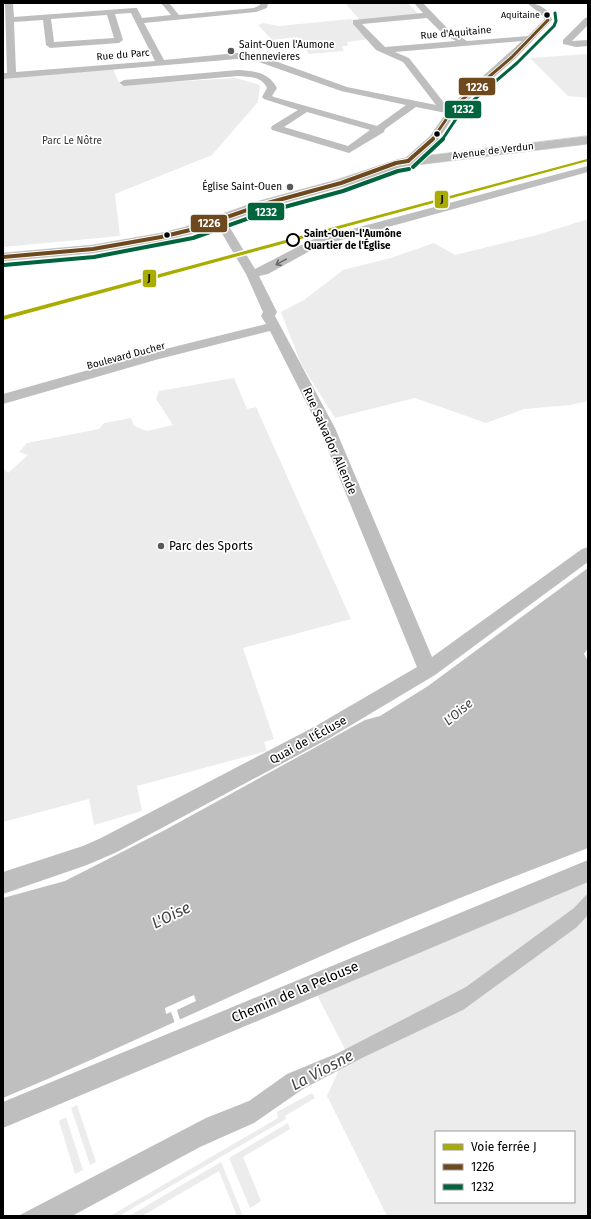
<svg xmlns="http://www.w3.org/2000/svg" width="591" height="1219" font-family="'Fira Sans',sans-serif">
  <rect width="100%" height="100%" fill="#fff"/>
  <g fill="#ececec" fill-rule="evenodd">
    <path d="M345,3H408L420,16L360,20Z"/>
    <path d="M351,19L370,39L347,42L348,46H342L344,51L309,54L297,37L272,40L258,25L263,23L279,26Z"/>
    <path d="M588,54V98L568,96L530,58Z"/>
    <path d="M113,69L120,85L236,78L260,85L258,102L212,155L115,194L120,236L3,247V79Z"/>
    <path d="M588,219V401L570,405L524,409L486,423L415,398L335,418L301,364L281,312L304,300L343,270L391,258L434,243L455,255L537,235Z"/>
    <path d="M234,378L247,409L256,407L351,619L243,648L274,739L264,742L267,751L137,786L142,811L94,825L89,799L3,822V468L8,473L28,455L19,452L27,443L99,429L104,423L131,418L134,426L147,431L173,425L156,399L159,391Z"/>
    <path d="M588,881V1216H387L327,1096L339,1070L345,1049L317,995ZM436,1132H574V1202H436Z"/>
    <path d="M312,1093L315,1098L285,1116L286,1119L119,1216H110L278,1118L277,1112Z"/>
    <path d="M77,1105L96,1162L90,1165L71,1108Z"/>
    <path d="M66,1117L83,1170L75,1174L59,1121Z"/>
    <path d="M288,1123L290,1129L243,1157L261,1201L250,1208L229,1158Z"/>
    <path d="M221,1162L243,1216H237L219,1171L142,1216H129Z"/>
  </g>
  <g fill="#bfbfbf">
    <path d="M588,568V648L584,654L588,661V848C492,885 395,923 301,965C201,1009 103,1056 3,1098V898L65,881L165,830L365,720L380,716L428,686Z"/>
    <path d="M588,893V915L577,927L463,1010L362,1058L303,1089L254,1123L200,1147L72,1216H18L206,1118L249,1101L287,1074L338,1053L466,987L574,908Z"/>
  </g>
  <path fill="#fff" d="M194,995L196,1001L177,1010L180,1020L175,1023L171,1012L166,1014L165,1008Z"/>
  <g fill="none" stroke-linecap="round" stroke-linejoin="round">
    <g stroke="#dbdbdb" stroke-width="1">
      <path id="major" d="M588,136V144L401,167L346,186L269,207L195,233L161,241L93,253L3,261V253L93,245L161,233L185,227L259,201L336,180L399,159Z"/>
    </g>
    <g fill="#bebebe" fill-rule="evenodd">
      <path d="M5,3H13L14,17L134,8H137L142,18L171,15L161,3H169L179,15L254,8L260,5V3H268L267,8L256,12L144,23L164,60L237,53L261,56L347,87L436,105L403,62L376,50L353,24V20L423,13L414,3H423L448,29L467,41L528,36L544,20L543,16L527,3C538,3 550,9 552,20L515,59L460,107L438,140L412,163L408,164L403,161L404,159L430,136L446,113L416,107L385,129L384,132L349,153L272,130L271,128L272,126L298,110L264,99L262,97L267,88C262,76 249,77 238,76L124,86L119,83L124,80L238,70C254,71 269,72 277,88L272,96L274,97L377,126L406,105L341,91L259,62L237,59L3,79V73H7ZM131,13L155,61L16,72L14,22L43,20L46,45L50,48L119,43L123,40L115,14ZM107,15L114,38L54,42L51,19ZM427,18L442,33L456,41L385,47L362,24ZM522,41L450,106L445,104L409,58L395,52ZM307,112L370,130L348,146L284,127Z"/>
      <path d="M588,17V25L572,41L588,40V46L576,47L563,44V40L585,18Z"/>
      <path d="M588,166V172L319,246L268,274L259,276L277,312L275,316L335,428L432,657L582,549L588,547V562L435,675L328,739L117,852L87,865L3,894V872L83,846L101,838L314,727L417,667L319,428L270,331L159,359L3,404V394L149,353L266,324L261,316L263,312L246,274L214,220L216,218H224L255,269L311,240Z"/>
      <path d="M588,860V882L3,1128V1102Z"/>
    </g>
    <use href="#major" fill="#bebebe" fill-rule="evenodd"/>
    <g stroke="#fff" stroke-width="4.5">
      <path id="bus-1-far1" d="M432,140L456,105L512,57L548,20L547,15"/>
    </g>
    <g stroke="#fff" stroke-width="6">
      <g id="bus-1">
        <path d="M408,161L433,139"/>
        <path d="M3,257L93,249L161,237L190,230L264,204L341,183L396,163L408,161"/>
      </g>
    </g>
    <g stroke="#fff" stroke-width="4.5">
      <path id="bus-2-far1" d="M442,140L462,110L517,63L554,26L556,21L555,13"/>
    </g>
    <g stroke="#fff" stroke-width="6">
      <g id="bus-2">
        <path d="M413,167L443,139"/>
        <path d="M4,265L94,257L193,238L266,212L343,191L398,171L409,169"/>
      </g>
    </g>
    <use href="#bus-1-far1" stroke="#6e491e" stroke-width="3"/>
    <use href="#bus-1" stroke="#6e491e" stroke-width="4"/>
    <use href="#bus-2-far1" stroke="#00643c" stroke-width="3"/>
    <use href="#bus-2" stroke="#00643c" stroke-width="4"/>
    <g stroke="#fff" stroke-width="3">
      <path id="rail-1" d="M587,159H588V161L3,320V316Z"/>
    </g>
    <use href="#rail-1" fill="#a8ad00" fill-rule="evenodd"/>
  </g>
  <defs><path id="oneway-shaft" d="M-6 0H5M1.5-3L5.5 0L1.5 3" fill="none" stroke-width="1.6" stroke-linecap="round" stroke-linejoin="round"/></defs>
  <use stroke="#686868" href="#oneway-shaft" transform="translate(281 262) rotate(151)"/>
  <g fill="#000" stroke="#fff" stroke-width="1.5">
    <circle cx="547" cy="15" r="3.5"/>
    <circle cx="437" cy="134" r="3.5"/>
    <circle cx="167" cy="235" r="3.5"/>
  </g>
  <g fill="#595959" stroke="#fff" stroke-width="1.5">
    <circle cx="231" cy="51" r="4"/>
    <circle cx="290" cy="187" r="4"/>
    <circle cx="161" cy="546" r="4"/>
  </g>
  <circle fill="#fff" stroke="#000" stroke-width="2" cx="293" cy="240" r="6"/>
  <g text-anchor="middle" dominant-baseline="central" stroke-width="3.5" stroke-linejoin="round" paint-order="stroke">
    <g font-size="9" fill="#000" stroke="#fff" text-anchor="end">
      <text x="540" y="15">Aquitaine</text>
    </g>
    <g font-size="10" fill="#000" stroke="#fff">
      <text transform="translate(456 33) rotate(-5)">Rue d'Aquitaine</text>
      <text transform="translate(123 55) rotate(-5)">Rue du Parc</text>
      <text transform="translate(493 151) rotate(-7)">Avenue de Verdun</text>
      <text transform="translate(126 356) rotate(-15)">Boulevard Ducher</text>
    </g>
    <g font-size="10" fill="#000" stroke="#fff" text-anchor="start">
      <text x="239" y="45">Saint-Ouen l'Aumone<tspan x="239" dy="12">Chennevieres</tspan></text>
      <text x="282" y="187" text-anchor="end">Église Saint-Ouen</text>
    </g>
    <g font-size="10" fill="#333" stroke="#fff">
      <text x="72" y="141">Parc Le Nôtre</text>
    </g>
    <g font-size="10" font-weight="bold" fill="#000" stroke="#fff" text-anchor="start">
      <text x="304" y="234">Saint-Ouen-l'Aumône<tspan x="304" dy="12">Quartier de l'Église</tspan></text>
    </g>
    <g font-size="12" fill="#000" stroke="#fff">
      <text transform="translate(330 441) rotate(66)">Rue Salvador Allende</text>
      <text transform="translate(308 740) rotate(-29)">Quai de l'Écluse</text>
    </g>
    <g font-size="12" fill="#000" stroke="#fff" text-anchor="start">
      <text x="169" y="546">Parc des Sports</text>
    </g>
    <g font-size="13" font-style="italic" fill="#444" stroke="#fff">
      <text transform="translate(458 712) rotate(-40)">L'Oise</text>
    </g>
    <g font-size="14" fill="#000" stroke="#fff">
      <text transform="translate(295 992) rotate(-23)">Chemin de la Pelouse</text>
    </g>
    <g font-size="16" font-style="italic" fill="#444" stroke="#fff">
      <text transform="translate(171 915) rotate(-26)">L'Oise</text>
      <text transform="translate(322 1070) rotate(-28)">La Viosne</text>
    </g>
  </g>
  <g stroke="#fff" stroke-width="1.5">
    <rect x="458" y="77" width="38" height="19" rx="4" fill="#6e491e"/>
    <rect x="444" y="100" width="38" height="19" rx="4" fill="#00643c"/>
    <rect x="434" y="190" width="15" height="19" rx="4" fill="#a8ad00"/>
    <rect x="247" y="202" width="38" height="19" rx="4" fill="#00643c"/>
    <rect x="190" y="214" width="38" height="19" rx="4" fill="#6e491e"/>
    <rect x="142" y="269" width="15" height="19" rx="4" fill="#a8ad00"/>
  </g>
  <g font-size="11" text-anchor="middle" font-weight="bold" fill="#fff">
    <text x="477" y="91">1226</text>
    <text x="463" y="113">1232</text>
    <text x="266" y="216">1232</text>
    <text x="209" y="227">1226</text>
  </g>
  <g font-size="11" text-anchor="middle" font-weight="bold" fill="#111">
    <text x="442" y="203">J</text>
    <text x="149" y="282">J</text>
  </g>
  <rect width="591" height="1219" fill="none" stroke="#000000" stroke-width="8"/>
  <rect x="435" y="1131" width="140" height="72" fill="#ffffff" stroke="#999999"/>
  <rect x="443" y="1144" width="20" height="6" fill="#a8ad00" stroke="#999999"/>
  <text x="471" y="1151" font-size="12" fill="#000000">Voie ferrée J</text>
  <rect x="443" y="1164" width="20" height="6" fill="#6e491e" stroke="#999999"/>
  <text x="471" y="1171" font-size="12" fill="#000000">1226</text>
  <rect x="443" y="1184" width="20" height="6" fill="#00643c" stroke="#999999"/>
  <text x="471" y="1191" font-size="12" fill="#000000">1232</text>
</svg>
